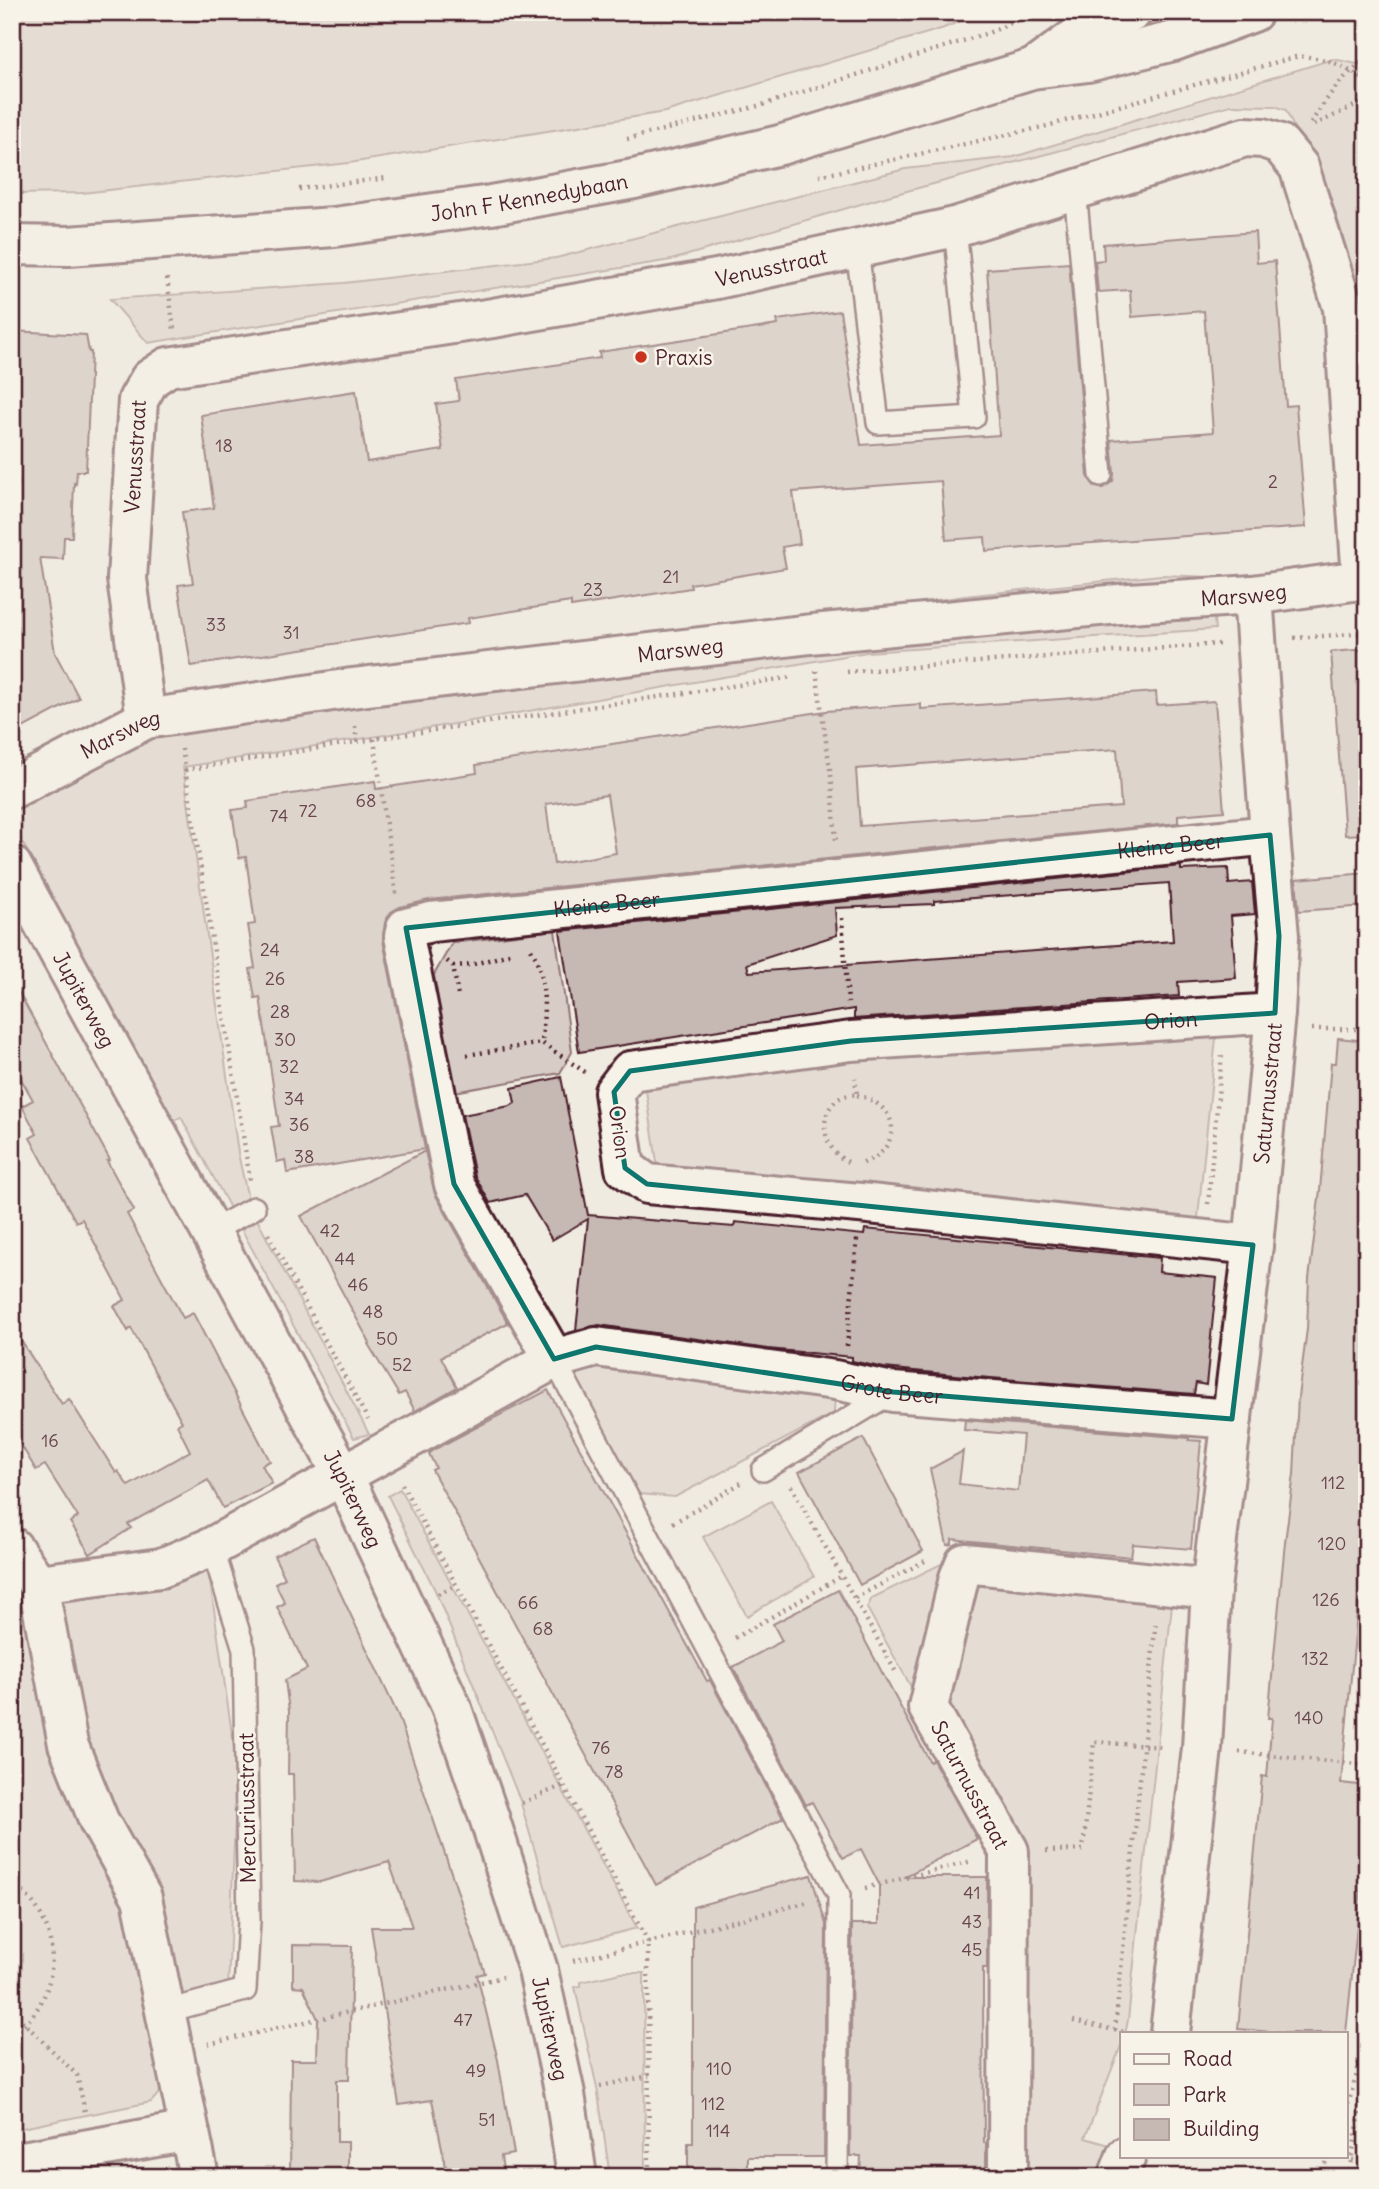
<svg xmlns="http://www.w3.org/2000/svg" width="1379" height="2189" font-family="Delius,sans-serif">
  <rect width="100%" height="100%" fill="#f0ebe0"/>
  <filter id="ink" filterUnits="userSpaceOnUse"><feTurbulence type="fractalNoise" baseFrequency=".0143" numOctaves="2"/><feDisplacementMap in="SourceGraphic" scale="14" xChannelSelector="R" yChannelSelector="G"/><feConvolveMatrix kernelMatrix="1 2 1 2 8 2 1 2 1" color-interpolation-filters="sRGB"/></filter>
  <g filter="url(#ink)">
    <g fill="#d8cdc6" stroke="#917678" stroke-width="2">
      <path d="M12,12H152L238,18L272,12H981L944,28L665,112L349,163L82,193L12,194Z"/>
      <path d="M1333,59L1367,66V298L1352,300L1312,167L1286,110L1275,106L1231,105L888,196L671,260L148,343L110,299L344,283L556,258L905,169L1014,157Z"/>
      <path d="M1161,575L1210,577L1215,629L867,652L454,724L183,767L238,1153L249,1204L369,1434L354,1438L181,1117L173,1121L12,823V801L111,744L889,607L965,596Z"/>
      <path d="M555,930L572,1052L560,1073L454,1092L434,975L452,943Z"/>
      <path d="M1217,1028L1197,1227L659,1175L645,1084L844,1054Z"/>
      <path d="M579,1362L835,1388L834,1413L675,1497L639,1494L575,1380Z"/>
      <path d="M400,1489L637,1928L563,1947L520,1800L435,1590L388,1496Z"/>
      <path d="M771,1501L814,1577L747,1616L703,1537Z"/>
      <path d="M943,1563L950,1576L914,1692L867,1608L872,1598Z"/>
      <path d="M205,1566L209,1575L234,1748L235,1820L228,1989L183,2012L144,1861L123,1830L86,1760L58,1590Z"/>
      <path d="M12,1577L25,1603L129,1910L143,1973L161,2091L151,2102L12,2130Z"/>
      <path d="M988,1580L1173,1595L1128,2020L1125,2033H1122V2043L1085,2138L1113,2146L1102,2177H1015L1018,1865L941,1703L970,1592Z"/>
      <path d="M621,1973H644L645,2177H610L598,2093L575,1987L581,1986V1982Z"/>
    </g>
    <g fill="#c6b8b3" stroke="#4a1f2b" stroke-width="2" fill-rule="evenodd">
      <path d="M1255,232L1257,263L1275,261L1286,406L1296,405L1306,527L986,551L985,537L946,540L941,481L793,492L800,544L782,547L786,568L690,584L691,588L571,607V602L468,618L469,623L191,666L178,585L193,583L182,512L214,508L201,415L356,391L367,462L443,450L436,404L459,401L456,380L600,358L599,352L778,325L777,320L840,311L861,445L999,435L987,269L1069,263L1088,476L1095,487L1103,488L1113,481L1114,474L1111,440L1213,432L1204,311L1132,317L1130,290L1098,292L1095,261L1104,260L1103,244Z"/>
      <path d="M12,331L86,335L89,352H91L86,471H77L76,484L74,483L72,537H64L63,559L40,558L55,653L79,698L21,729L12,712V487L18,486V478L12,477Z"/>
      <path d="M1367,649V834L1345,835L1331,652Z"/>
      <path d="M1156,692L1157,705L1215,701L1224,811L1178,815V823L429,900L400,907L391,912L385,922L383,940L425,1149L287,1173L285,1160L277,1162L271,1127L279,1126L260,997L255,998L250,969L255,968L248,925L255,924L246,857L239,858L232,810L248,808L247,801L375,781L376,789L477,773L476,765L826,711L921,704V709ZM1117,749L1121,807L860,826L856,769ZM607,795L616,853L554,864L546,804Z"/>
      <path d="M1181,866V870L1228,868L1229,884L1252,882L1255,914L1231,916L1236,978L1178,982L1179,996L854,1019V1009L579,1052L560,931ZM1169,883L1173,941L749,972L747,964L837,935L835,908L934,904V901Z"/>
      <path d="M1367,873V906L1299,911L1296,879Z"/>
      <path d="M12,980L110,1160L107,1161L134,1210L127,1214L183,1318L193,1313L270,1461L262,1465L272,1483L223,1508L208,1480L128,1524L131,1528L90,1554L70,1522L78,1517L45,1465L36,1470L12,1430V1327L62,1404L69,1399L116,1473L118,1471L128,1486L190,1451L177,1425L182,1422L131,1328L128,1331L114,1306L125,1300L82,1219L76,1222L30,1138L37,1134L22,1106L33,1100L12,1063Z"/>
      <path d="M1338,1038L1367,1041V1604L1358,1603L1341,1783L1367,1786V1830L1346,2033H1282L1238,2029L1262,1776L1267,1777L1272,1718H1268L1285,1542L1294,1474L1298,1397L1307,1329L1309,1279L1320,1190L1331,1063H1336Z"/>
      <path d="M561,1077L588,1215L734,1227L735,1222L864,1235L865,1229L1160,1258L1159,1272L1217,1278L1206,1385L1196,1383L1194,1394L965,1376L884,1368L852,1361V1357L768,1349L599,1325L576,1330L588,1219L552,1240L525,1195L490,1203L475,1176L462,1115L510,1106L515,1103L512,1088Z"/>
      <path d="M425,1151L435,1194L508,1323L441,1357L457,1387L415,1411L405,1392L399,1395L368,1344L370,1343L301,1216Z"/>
      <path d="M548,1390L707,1681L710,1680L783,1818L656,1885L432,1470L436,1468L429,1454L435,1449Z"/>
      <path d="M965,1420L1189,1438V1440L1201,1441L1191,1549L1133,1544L1131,1557L952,1539V1544L947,1545L930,1469L963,1451L959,1484L1018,1491L1023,1435L964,1430Z"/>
      <path d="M863,1438L923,1551L860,1585L799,1472Z"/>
      <path d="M314,1537L398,1715L485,1973L477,1975L498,2060L514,2154L501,2156L504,2177H448L432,2100L399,2105L371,1927H412L389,1862L320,1882L295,1881L293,1774H288L289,1711L285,1680L307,1669L277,1607L285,1603L275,1583L285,1578L274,1556Z"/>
      <path d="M838,1590L930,1762L933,1760L977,1839L904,1877H987V1968H983V1996L984,2143H986V2177H860L861,2156H850L852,1924H879V1884L861,1849L843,1858L812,1802L806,1805L733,1667L782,1641L773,1624Z"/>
      <path d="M811,1875L826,1924L824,2157H748V2177H688V2143H693V1907Z"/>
      <path d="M293,1945L352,1946L349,2080H337V2142H348V2177H290L291,2060H317L318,2019L303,1987L293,1986Z"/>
    </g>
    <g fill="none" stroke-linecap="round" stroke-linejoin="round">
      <g stroke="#4a1f2b" stroke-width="26">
        <g id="lane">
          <path d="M1075,189L1101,475"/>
          <path d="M857,248L878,423L974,417L955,227"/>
          <path d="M210,1232L254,1208"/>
          <path d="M554,1359L839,1895L837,2177"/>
          <path d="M763,1470L893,1392"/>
          <path d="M164,2012L245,1990L249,1921L244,1649L212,1547"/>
        </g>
      </g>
      <g stroke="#4a1f2b" stroke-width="44">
        <g id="street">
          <path id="s1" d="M146,719L127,579L138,400L150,379L168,367L493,318L717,279L955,227L1245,137L1263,138L1280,144L1299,167L1343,308L1362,579"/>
          <path id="s2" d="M12,789L146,719L352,688L811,634L1129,603L1253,595L1367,579"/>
          <path id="s3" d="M12,866L343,1475L451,1706L489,1817L538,1970L565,2094L577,2177"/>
          <path id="s4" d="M1253,1245L860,1203L647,1184L625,1168L614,1092L630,1071L851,1041L1275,1013"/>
          <path id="s5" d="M554,1359L454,1184L404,936L406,928L431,922L1270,835"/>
          <path d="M12,1547L38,1584L68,1744L99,1821L142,1898L199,2177"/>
          <path id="s6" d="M38,1584L161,1568L212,1547L554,1359L596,1347L835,1380L893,1392L1232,1419"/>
          <path id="s7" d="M1170,2033L1202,1748L1211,1589L1253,1245L1275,1013L1279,936L1270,835L1253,595"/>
          <path d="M12,2163L189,2131"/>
          <path d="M1008,2177L1009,1851L928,1707L959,1578L965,1563L1211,1589"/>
          <path d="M1118,2177L1126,2156"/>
        </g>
      </g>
      <g stroke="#4a1f2b" stroke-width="44">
        <g id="secondary">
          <path d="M1034,68L1078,36L1132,12"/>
          <path id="s8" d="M12,245L68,246L334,227L491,205L634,179L780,145L1032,69L1088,62L1174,41L1253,12"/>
        </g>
      </g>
      <g stroke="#4a1f2b" stroke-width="4.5" stroke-dasharray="2 5" stroke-linecap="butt">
        <path d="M1311,123C1327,98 1341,76 1367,59"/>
        <path d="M1314,125L1367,100"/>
        <path d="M627,139L762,105L988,33L1037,12"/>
        <path d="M819,176L1047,126L1299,56C1327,58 1345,65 1367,83"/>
        <path d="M299,189L387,178"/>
        <path d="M167,278L174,330"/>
        <path d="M1294,638L1367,633"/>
        <path d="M816,671L832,783L836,843"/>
        <path d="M847,672L1219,644"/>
        <path d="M355,726L357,742"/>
        <path d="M374,739L396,894"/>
        <path d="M182,749L250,1180"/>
        <path d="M185,770L374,739L793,677"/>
        <path d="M842,918L848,1003"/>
        <path d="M531,949C548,978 544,1010 542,1043"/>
        <path d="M447,961L453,966L458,995"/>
        <path d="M453,966L471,965L513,953"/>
        <path d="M1312,1029H1367"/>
        <path d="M467,1055L542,1043L585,1072"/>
        <path d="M857,1095C886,1102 905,1126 881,1153C876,1158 868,1160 862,1164"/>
        <path d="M848,1162C812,1144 821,1091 857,1095L855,1078"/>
        <path d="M1208,1204L1222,1053"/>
        <path d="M268,1234L368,1420"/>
        <path d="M847,1346L857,1239"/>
        <path d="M402,1484L648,1942L649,2177"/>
        <path d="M791,1486L897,1674"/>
        <path d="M673,1523L741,1483"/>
        <path d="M438,1594L456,1585"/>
        <path d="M855,1598L925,1561"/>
        <path d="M735,1638L842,1576"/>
        <path d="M1239,1752L1367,1765"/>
        <path d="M522,1803L564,1785"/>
        <path d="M1046,1851L1083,1850L1094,1742L1164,1747"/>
        <path d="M12,1883C65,1919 65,1998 12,2035"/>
        <path d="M865,1888L972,1861"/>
        <path d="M12,1945L14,1969L12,1974"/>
        <path d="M573,1961L809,1902"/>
        <path d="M12,2011L77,2075L85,2112"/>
        <path d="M1073,2021L1129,2033"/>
        <path d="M1115,2030L1156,1619"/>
        <path d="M208,2044L503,1977"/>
        <path d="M600,2086L649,2076"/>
        <path d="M1346,2111L1358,2070L1367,1984"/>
        <path d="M1352,2160L1367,2163"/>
        <path d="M1320,2177L1328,2156"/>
        <path d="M1348,2177L1367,2076"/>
      </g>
      <use href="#lane" stroke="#f7f3e8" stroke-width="21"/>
      <use href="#street" stroke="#f7f3e8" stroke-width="38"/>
      <use href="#secondary" stroke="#f7f3e8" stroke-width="38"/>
    </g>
  </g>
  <path d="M0 0H1379V2189H0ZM1270,835L1279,936L1275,1013L851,1041L630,1071L614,1092L625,1168L647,1184L1253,1245L1232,1419L893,1392L596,1347L554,1359L454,1184L406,928Z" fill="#f0ebe0" fill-opacity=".55" fill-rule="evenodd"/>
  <path fill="none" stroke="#0f766e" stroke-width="5" stroke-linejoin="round" d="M1270,835L1279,936L1275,1013L851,1041L630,1071L614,1092L625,1168L647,1184L1253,1245L1232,1419L893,1392L596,1347L554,1359L454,1184L406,928Z"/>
  <circle fill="#c8321e" stroke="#f7f3e8" stroke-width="2.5" cx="641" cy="357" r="7"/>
  <g text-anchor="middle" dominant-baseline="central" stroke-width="5" stroke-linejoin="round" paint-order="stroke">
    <g font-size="18" fill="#69454d">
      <text x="224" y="445">18</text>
      <text x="1273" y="481">2</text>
      <text x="671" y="576">21</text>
      <text x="593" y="589">23</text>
      <text x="216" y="624">33</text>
      <text x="291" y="632">31</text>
      <text x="366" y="800">68</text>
      <text x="308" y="810">72</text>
      <text x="279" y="815">74</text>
      <text x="270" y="949">24</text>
      <text x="275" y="978">26</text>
      <text x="280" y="1011">28</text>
      <text x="285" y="1039">30</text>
      <text x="289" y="1066">32</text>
      <text x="294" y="1098">34</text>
      <text x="299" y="1124">36</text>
      <text x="304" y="1156">38</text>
      <text x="330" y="1230">42</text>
      <text x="345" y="1258">44</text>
      <text x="358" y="1284">46</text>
      <text x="373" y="1311">48</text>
      <text x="387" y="1338">50</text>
      <text x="402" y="1364">52</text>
      <text x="50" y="1440">16</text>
      <text x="1333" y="1482">112</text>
      <text x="1332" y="1543">120</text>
      <text x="1326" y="1599">126</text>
      <text x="528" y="1602">66</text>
      <text x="543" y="1628">68</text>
      <text x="1315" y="1658">132</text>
      <text x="1309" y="1717">140</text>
      <text x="601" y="1747">76</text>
      <text x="614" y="1771">78</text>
      <text x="972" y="1892">41</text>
      <text x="972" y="1921">43</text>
      <text x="972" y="1949">45</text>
      <text x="463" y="2019">47</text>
      <text x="719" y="2068">110</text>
      <text x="476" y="2070">49</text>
      <text x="713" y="2103">112</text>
      <text x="487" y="2119">51</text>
      <text x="718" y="2130">114</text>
    </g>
    <g font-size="21" fill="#4a1f2b" stroke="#f7f3e8">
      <text stroke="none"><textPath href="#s8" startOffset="520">John F Kennedybaan</textPath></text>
      <text stroke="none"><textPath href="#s1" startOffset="978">Venusstraat</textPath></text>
      <text stroke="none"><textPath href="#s1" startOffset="264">Venusstraat</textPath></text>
      <text stroke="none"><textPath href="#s2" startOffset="1256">Marsweg</textPath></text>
      <text stroke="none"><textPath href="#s2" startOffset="690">Marsweg</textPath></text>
      <text stroke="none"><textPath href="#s2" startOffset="122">Marsweg</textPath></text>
      <text stroke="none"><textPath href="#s5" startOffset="1232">Kleine Beer</textPath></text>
      <text stroke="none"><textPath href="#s5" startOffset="665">Kleine Beer</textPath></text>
      <text stroke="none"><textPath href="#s3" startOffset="152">Jupiterweg</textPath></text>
      <text stroke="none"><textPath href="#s4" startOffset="1283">Orion</textPath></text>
      <text stroke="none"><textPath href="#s7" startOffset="945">Saturnusstraat</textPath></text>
      <text transform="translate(620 1132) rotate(82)">Orion</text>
      <text stroke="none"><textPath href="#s6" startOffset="912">Grote Beer</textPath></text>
      <text stroke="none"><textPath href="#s3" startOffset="719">Jupiterweg</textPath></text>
      <text transform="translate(970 1785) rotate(62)">Saturnusstraat</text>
      <text transform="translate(247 1808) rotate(-91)">Mercuriusstraat</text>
      <text stroke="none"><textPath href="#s3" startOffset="1286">Jupiterweg</textPath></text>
    </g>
    <g font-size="21" fill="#4a1f2b" stroke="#f7f3e8" text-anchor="start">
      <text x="655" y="357">Praxis</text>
    </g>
  </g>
  <rect width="1379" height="2189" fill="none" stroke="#f7f3e8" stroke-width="42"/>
  <rect x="21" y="21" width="1337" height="2147" fill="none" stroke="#4a1f2b" stroke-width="2.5" filter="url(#ink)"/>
  <rect x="1120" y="2032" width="228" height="126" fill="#f7f3e8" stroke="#b29e9c" stroke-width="2"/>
  <rect x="1134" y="2054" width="35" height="10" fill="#f7f3e8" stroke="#b29e9c" stroke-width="2"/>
  <text x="1183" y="2066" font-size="21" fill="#4a1f2b">Road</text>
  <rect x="1134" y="2084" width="35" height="21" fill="#d8cdc6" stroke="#b29e9c" stroke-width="2"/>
  <text x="1183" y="2102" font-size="21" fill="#4a1f2b">Park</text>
  <rect x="1134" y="2119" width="35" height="21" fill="#c6b8b3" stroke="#b29e9c" stroke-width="2"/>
  <text x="1183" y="2136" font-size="21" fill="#4a1f2b">Building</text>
</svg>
